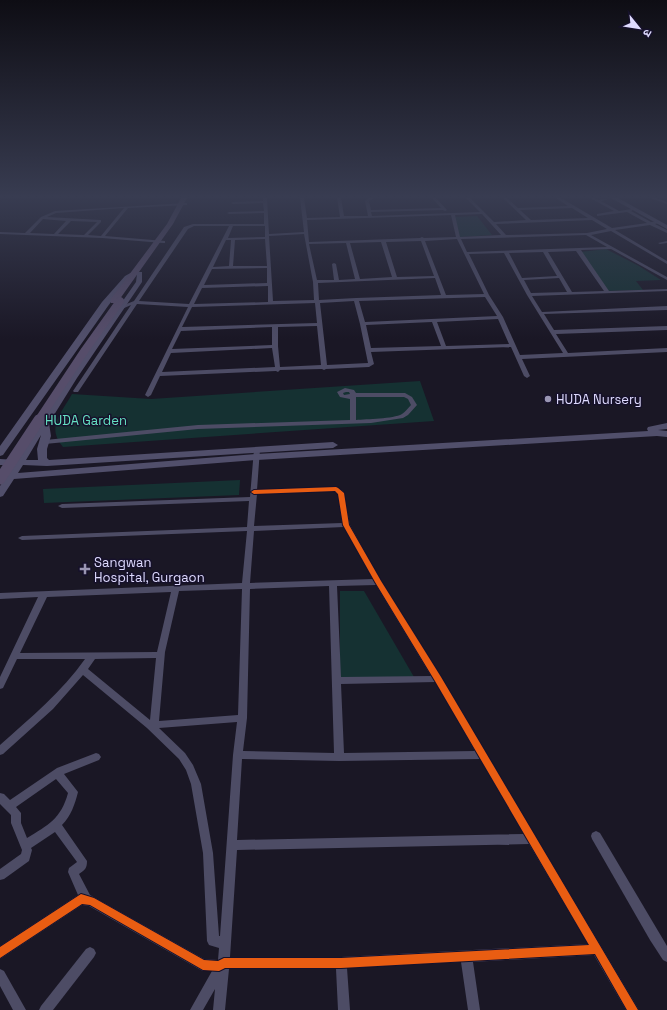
<svg xmlns="http://www.w3.org/2000/svg" width="667" height="1010" font-family="'Space Grotesk','Noto Sans Devanagari',sans-serif">
  <rect width="100%" height="100%" fill="#1a1725"/>
  <g fill="#153132">
    <path d="M477,216L492,235L460,237L454,217Z"/>
    <path d="M606,249L639,266L661,280L636,281L643,290L606,291L580,252Z"/>
    <path d="M420,381L434,421L63,447C46,427 61,414 72,394L151,399Z"/>
    <path d="M240,480L239,495L44,503L43,489Z"/>
    <path d="M340,591H364L414,677H340Z"/>
  </g>
  <g fill="none" stroke-linecap="round" stroke-linejoin="round">
    <g fill="#4d4c65" fill-rule="evenodd">
      <path d="M263,198H267L269,234L304,232L300,198H304L307,218L340,217L337,198H341L344,216H368L365,201L369,198H374L369,201L371,210L441,208L432,198H436L447,210L445,211L443,210L371,212L372,216L480,212L466,198H470L494,222L526,220L503,198H507L518,208L568,206L556,198H561L612,228L647,223L627,212L597,216V214L614,211L590,198H595L598,200L612,198L601,201L619,211L632,209L633,210L631,211L651,222L659,221V223L655,224L667,230V233L650,225L615,230L667,261V264L611,231L591,235L667,277V280L611,249L581,250L609,291L667,289V291L532,296L542,312L667,306V310L544,314L554,330L667,326V330L556,334L568,353L667,348V352L522,359L530,376L527,378L524,376L511,347L371,352L374,364L369,367L326,369L324,370L322,369L280,370L278,372L276,371L160,376L151,395L148,397L145,395L188,307L137,304L78,392H74L73,391L131,305L122,309L119,307L134,301L184,227L193,224H264V213L229,214L227,213L229,212L264,211L263,203L233,204L231,203L233,202L263,201ZM572,208L588,218L531,220L520,210ZM482,214L501,235L460,237L455,215ZM451,215L456,237L424,238L422,237L420,238L309,242L307,220ZM592,220L607,229L587,233L506,235L496,224ZM194,226H229L189,304L139,301L188,229ZM233,226H265V237L228,238ZM304,234L313,282L314,300L273,301L269,236ZM586,235L607,247L467,252L461,239ZM265,239L267,266H233L235,240ZM457,239L484,294L446,295L425,241ZM226,240H231L229,266L213,267ZM421,241L434,276L397,277L386,242ZM381,242L392,277L360,279L350,243ZM346,243L355,279L339,280L336,264L334,263L332,264L334,280H317L309,244ZM576,251L604,291L572,292L548,252ZM543,252L557,276L522,278L509,253ZM504,253L527,295L563,353L520,355L503,317L489,295L469,254ZM267,268V283L204,285L212,269ZM435,278L441,295L356,298L319,300L318,283ZM559,278L567,292L531,293L524,280ZM268,286V302L194,304L202,288ZM485,297L497,316L365,322L359,301ZM354,301L360,324L368,363L327,365L320,303ZM315,303L317,323L182,327L192,307ZM498,319L509,344L446,346L437,322ZM432,322L441,346L371,348L366,325ZM317,326L321,365L280,367L278,346V327ZM272,327V345L172,349L181,331ZM272,348L275,367L162,372L171,353Z"/>
      <path d="M650,198H656L667,202V204Z"/>
      <path d="M186,203H187V205L128,208L105,236L165,241V243H163L102,238L0,234V232L25,233L41,217L55,211ZM124,208L101,236L88,235L101,222V220L47,217L56,213ZM43,219L66,221L54,234L30,233ZM71,221L97,222L84,235L58,234Z"/>
      <path d="M667,241V243L660,244L658,243Z"/>
      <path d="M345,388L354,390L356,393H405L412,397L417,405L408,415L403,418L371,423L198,429L45,444L42,442L45,440L198,425L350,420V399L340,397L337,392ZM346,392H349L350,394L344,395L343,393ZM356,397H404L408,399L411,405C408,408 405,412 402,414C393,419 367,419 356,420Z"/>
      <path d="M257,447L260,449L257,490L336,487L343,491L350,525L381,581L441,677L639,1010H626L594,955L473,962L480,1010H468L461,962L347,968L350,1010H338L336,969H229L225,1010H213L215,989L203,1010H190L212,971H203L199,969L89,906L82,905L0,959V946L78,895L68,872L69,868L77,862L55,832L31,848L32,850L29,861L4,879L0,880V869L21,854L22,850L11,823V815L0,804V793L4,794L10,800L57,768L96,753L99,754L101,757L99,760L64,774L78,792C75,804 71,816 62,825L87,861C87,868 85,870 79,874L90,895L204,959L218,960L219,948L209,945L207,941L203,853L191,784L186,770L179,759L147,728L83,675L53,709L3,754L0,755V745C30,718 62,692 85,659H17L3,688L0,689V677L38,597L0,599V593L242,583L247,531L22,540L18,538L22,536L247,527L249,501L62,508L58,506L62,504L250,497L254,449ZM334,491L338,494L342,523L254,526L257,494ZM344,527L373,579L250,583L254,531ZM376,585L431,676L341,677L337,586ZM329,586L334,753L243,751L247,718L250,589ZM242,589L238,715L159,721L165,652L179,591ZM171,592L157,652L20,653L47,597ZM156,658L150,720L88,669L95,659ZM436,682L475,751L344,753L341,684ZM237,722L233,755L220,936H219L213,853L201,784L193,765L185,753L159,728ZM242,759L339,761L480,759L524,834L237,840ZM56,779L68,793C61,819 48,825 27,838L21,823V813L16,807ZM529,844L588,944L341,957H230L237,850Z"/>
      <path d="M596,831L600,833L667,946V962L663,960L650,940L592,839L591,836L592,833Z"/>
      <path d="M90,947L94,949L96,953L94,957L53,1010H39L41,1006L86,949Z"/>
      <path d="M0,969L4,971L26,1010H13L0,986Z"/>
    </g>
    <g fill="#514f6b" fill-rule="evenodd">
      <path d="M611,198H618L667,225V229Z"/>
      <path d="M134,271L137,272H142V282L77,378L49,423L51,436L47,449V458L49,460L333,442L338,445L333,448L47,466L23,465L18,473L257,454L648,431L647,429L648,427L667,423V429L658,430L667,431V437L657,436L257,460L14,479L3,496L0,497V486L4,480H0V474L8,473L13,465H0V459L17,460L69,378L136,282L137,274L129,278L108,306L3,455L0,456V446L102,302L125,276ZM41,435L37,449L38,460H26Z"/>
    </g>
    <path fill="#564d6a" fill-rule="evenodd" d="M181,198H187L173,224L117,303H111V299L167,224Z"/>
    <path stroke="#564d6a" stroke-width="8" d="M38,421L85,350L120,301"/>
    <path stroke="#564d6a" stroke-width="11" d="M0,479L39,420"/>
    <g stroke="#16112b" stroke-width="2">
      <path id="cycleway" d="M336,487L338,488L344,493L349,525L381,581L441,677L638,1010H627L595,954L341,968H225L219,971L203,970L90,905L82,904L0,958V947L81,894L94,898L204,960L218,961L224,958H341L589,945L435,681L375,582L343,525L338,494L335,491L254,494L251,492L254,490Z"/>
    </g>
    <use href="#cycleway" fill="#e95d12" fill-rule="evenodd"/>
  </g>
  <linearGradient id="sky" x2="0" y2="1"><stop stop-color="#0e0d14"/><stop offset="0.58" stop-color="#383c51"/><stop offset="1" stop-color="#383c51" stop-opacity="0"/></linearGradient>
  <rect width="667" height="339" fill="url(#sky)"/>
  <g fill="#9a96b3" stroke="#16112b" stroke-width="1.5">
    <circle cx="548" cy="399" r="4"/>
    <path d="M83 563h4v4h4v4h-4v4h-4v-4h-4v-4h4z"/>
  </g>
  <g text-anchor="middle" dominant-baseline="central" stroke-width="3" stroke-linejoin="round" paint-order="stroke">
    <g font-size="13" fill="#dfdbff" stroke="#16112b" text-anchor="start">
      <text x="556" y="399">HUDA Nursery</text>
      <text x="94" y="562">Sangwan<tspan x="94" dy="15">Hospital, Gurgaon</tspan></text>
    </g>
    <g font-size="13" fill="#65e1c3" stroke="#16112b">
      <text x="86" y="420">HUDA Garden</text>
    </g>
  </g>
  <g transform="translate(639 28) rotate(120)" stroke="#16112b" stroke-width="3" paint-order="stroke">
  <path d="M0-3L7 15L0 10L-7 15Z" fill="#dfdbff"/>
  <text y="-6" font-size="11" font-weight="bold" text-anchor="middle" fill="#dfdbff">उ</text>
  </g>
</svg>
